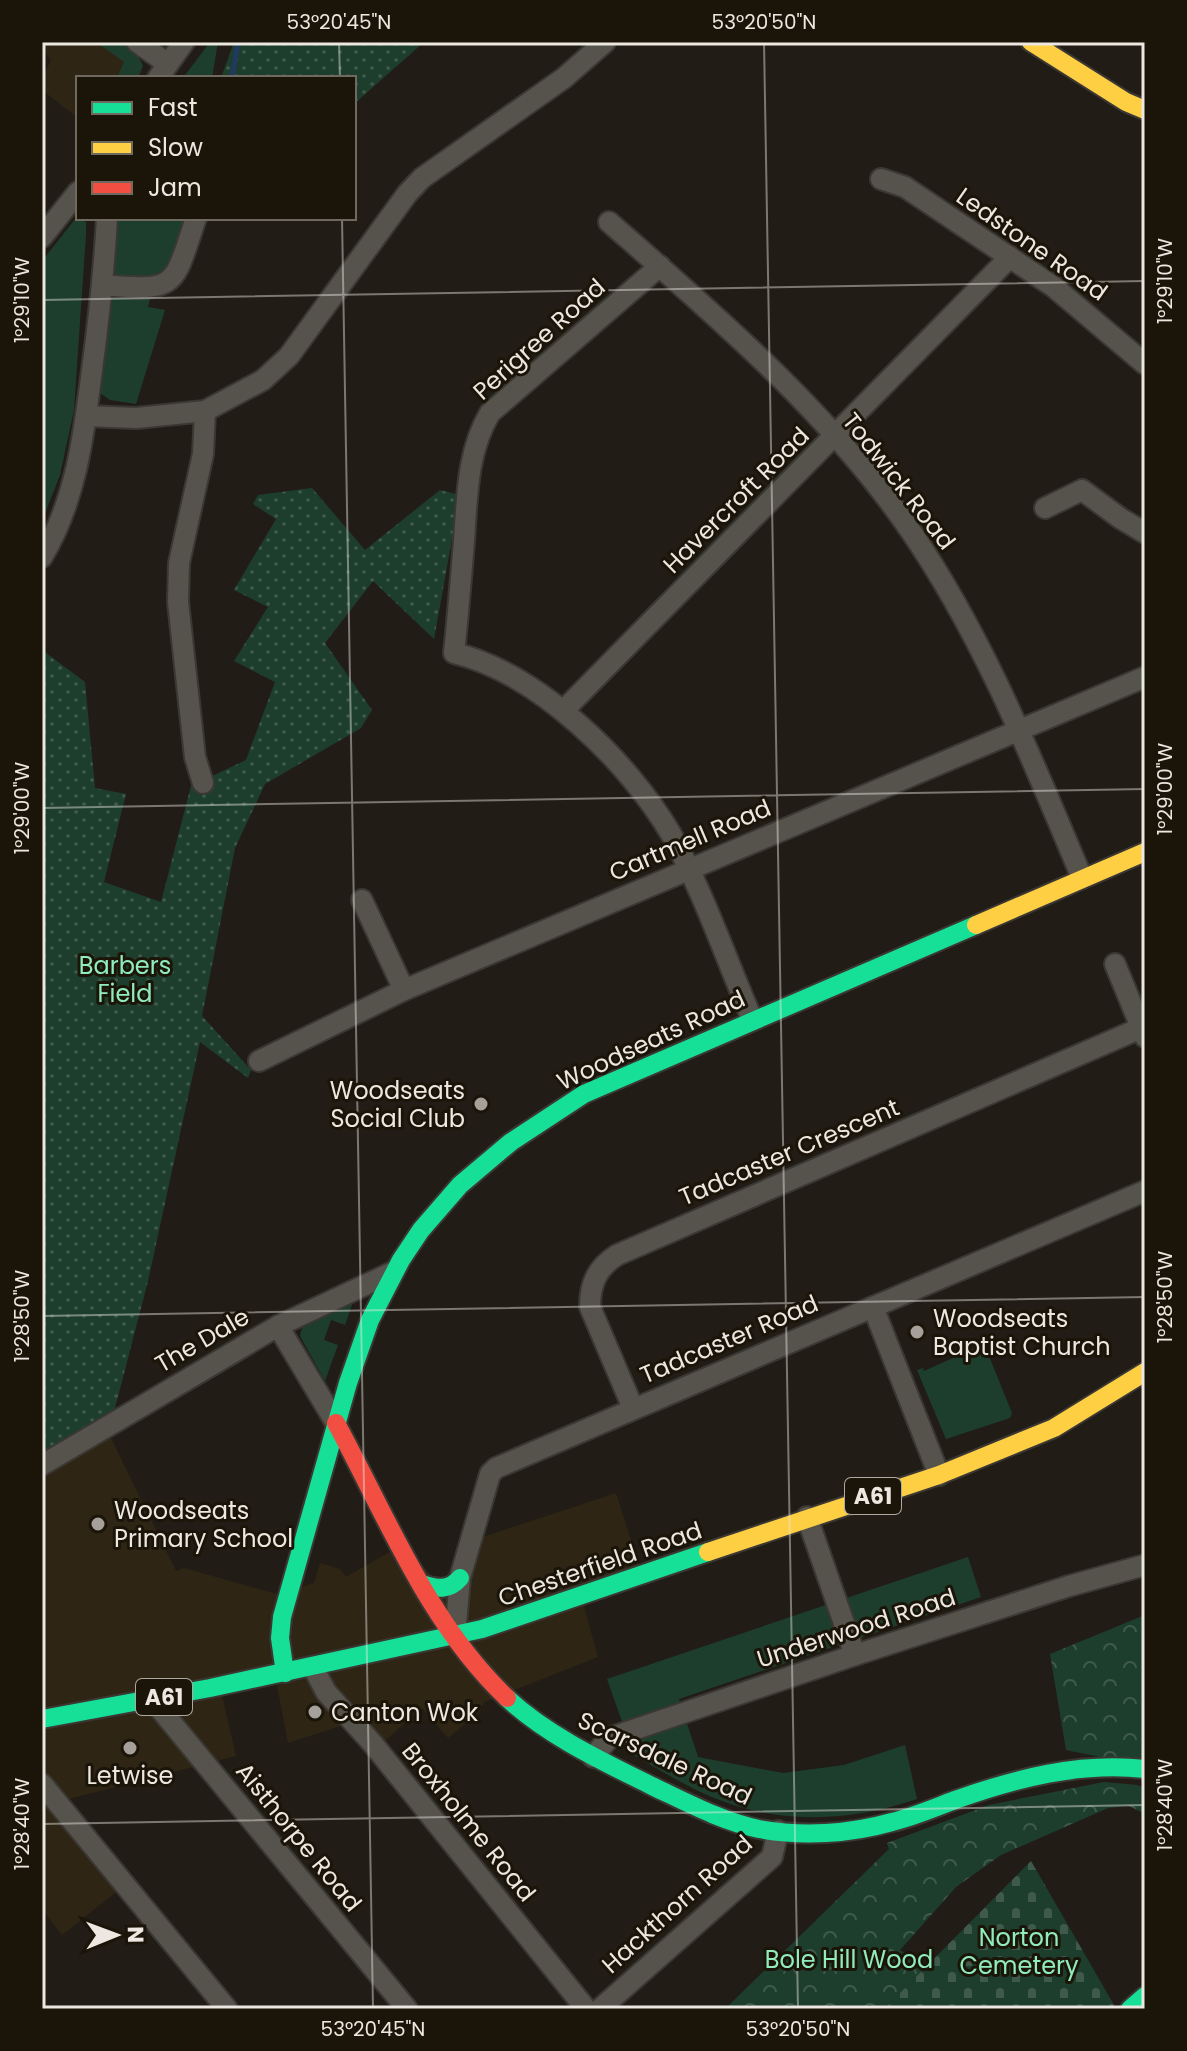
<svg xmlns="http://www.w3.org/2000/svg" width="1187" height="2051" font-family="Poppins,sans-serif">
  <defs>
    <pattern id="forest-crowns" width="20" height="18" patternUnits="userSpaceOnUse" patternTransform="scale(2)"><rect width="20" height="18" fill="#1e3e2d"/><path d="M2 6a3 3 0 1 1 6 0M12 15a3 3 0 1 1 6 0" fill="none" stroke="#3f5a4b"/></pattern>
    <pattern id="cemetery-stones" width="16" height="16" patternUnits="userSpaceOnUse" patternTransform="scale(2)"><rect width="16" height="16" fill="#1e3e2d"/><path d="M2 7V4a2 2 0 0 1 4 0v3zM10 15v-3a2 2 0 0 1 4 0v3z" fill="#3f5a4b"/></pattern>
    <pattern id="park-dots" width="8" height="8" patternUnits="userSpaceOnUse" patternTransform="scale(2)"><rect width="8" height="8" fill="#1e3e2d"/><path d="M2 2h.1M6 6h.1" fill="none" stroke="#3f5a4b" stroke-width="1.8" stroke-linecap="round"/></pattern>
  </defs>
  <rect width="100%" height="100%" fill="#211d16"/>
  <g fill="#2e2514">
    <path d="M42,42H123L141,61L142,72L137,78H78V118L42,90V76L51,61L42,48Z"/>
    <path d="M111,1438L176,1571L184,1568L277,1594L314,1583L320,1563L340,1569L346,1577L402,1545L445,1589L471,1541L616,1493L641,1571L580,1592L598,1657L484,1702L480,1711L448,1738L422,1708L379,1746L350,1723L288,1743L275,1675L220,1687L236,1756L57,1802L125,1885L62,1935L42,1909V1477Z"/>
  </g>
  <g fill="#1e3e2d">
    <path d="M96,42C119,42 133,42 143,66L137,78H117L124,62Z"/>
    <path d="M210,42H218L212,78H183Z"/>
    <path d="M76,218L86,222V234L74,410L60,475L42,521V261Z"/>
    <path d="M112,218H181L185,228L167,268L157,273L148,307L165,310L136,404L110,400L100,393Z"/>
    <path d="M354,1299L345,1325L331,1320L324,1340L338,1345L325,1381L300,1336L303,1323Z"/>
    <path d="M984,1344L1012,1413L1010,1418L946,1439L917,1370L923,1368L924,1371Z"/>
    <path d="M968,1557L981,1597L679,1699L698,1757L783,1773L844,1765L905,1745L917,1799C850,1822 778,1825 712,1797C681,1784 653,1766 625,1750L631,1747L607,1679Z"/>
  </g>
  <g fill="url(#forest-crowns)">
    <path d="M1145,1615V1766L1066,1750L1050,1654Z"/>
    <path d="M1104,1782L1137,1785L1145,1788V1814L1129,1806L1108,1808L1001,1855L956,1887L900,1950L927,1966L884,2009H725L889,1849L887,1843L989,1805Z"/>
  </g>
  <path fill="url(#cemetery-stones)" d="M1031,1861L1114,2005L1111,2009H884Z"/>
  <g fill="url(#park-dots)">
    <path d="M234,42H424L354,104V78H221Z"/>
    <path d="M312,488L365,550L440,490L460,495L434,639L373,581L325,643L372,710L361,728L265,784L235,848L202,1016L251,1070L248,1078L200,1042L148,1281L114,1412L42,1456V650L85,682L95,788L126,794L104,882L161,902L191,786L246,760L275,682L234,661L268,607L234,590L276,519L253,504L258,495Z"/>
  </g>
  <g fill="none" stroke-linecap="round" stroke-linejoin="round">
    <path stroke="#21395f" stroke-width="5" d="M232,78L238,42"/>
    <g stroke="#3b3833" stroke-width="24">
      <g id="street">
        <path d="M137,42L168,64"/>
        <path d="M158,78L184,42"/>
        <path d="M881,179L905,187L1054,287L1145,364"/>
        <path d="M609,222C716,316 828,411 910,530C983,636 1032,759 1082,878"/>
        <path d="M42,237L78,192"/>
        <path d="M660,266L490,413C467,451 467,498 464,541C461,578 458,616 454,653C538,673 628,761 671,834C703,891 726,959 752,1019"/>
        <path d="M103,285C179,292 173,286 196,218"/>
        <path d="M86,416L136,418L205,411L263,380L289,356L407,194L422,178L564,78L605,42"/>
        <path d="M1045,508L1082,490L1120,518L1145,533"/>
        <path d="M42,557C76,501 84,434 92,370C99,319 104,269 107,218"/>
        <path d="M564,710L1010,257"/>
        <path d="M203,783L195,757L178,602L179,563L203,454L205,411"/>
        <path d="M362,900L404,990"/>
        <path d="M1115,964L1145,1037"/>
        <path d="M259,1061L404,990L1145,677"/>
        <path d="M873,1307L939,1475"/>
        <path d="M278,1326L336,1423"/>
        <path d="M633,1408L590,1307C590,1283 597,1268 617,1255L1141,1028"/>
        <path d="M42,1465L278,1326L393,1272"/>
        <path d="M807,1517L855,1655"/>
        <path d="M455,1636L460,1578L490,1474L496,1468L1145,1191"/>
        <path d="M313,1667L326,1692L373,1744L586,2009"/>
        <path d="M152,1699L407,2009"/>
        <path d="M593,1757L609,1738L855,1655L1069,1586L1145,1565"/>
        <path d="M42,1784L227,2009"/>
        <path d="M600,2009L772,1857L778,1831"/>
      </g>
    </g>
    <g stroke="#3b3833" stroke-width="22">
      <g id="fast">
        <path d="M422,1584C437,1589 449,1591 460,1578"/>
        <path d="M285,1673L280,1638L282,1617L348,1383L370,1320L401,1260L421,1230L460,1185L511,1142L584,1094L976,925"/>
        <path d="M507,1698C548,1736 602,1761 652,1786C686,1802 721,1821 759,1829C802,1837 850,1834 892,1822C913,1817 934,1808 955,1800C1017,1778 1079,1762 1145,1769"/>
        <path d="M42,1719L210,1688L482,1629L708,1552"/>
        <path d="M1130,2009L1145,1996"/>
      </g>
    </g>
    <g stroke="#3b3833" stroke-width="22">
      <g id="slow">
        <path d="M1031,42L1126,102L1145,110"/>
        <path d="M976,925L1145,852"/>
        <path d="M708,1552L939,1475L1054,1428L1145,1372"/>
      </g>
    </g>
    <g stroke="#3b3833" stroke-width="22">
      <path id="jam" d="M336,1423C387,1517 428,1623 507,1698"/>
    </g>
    <use href="#street" stroke="#56534d" stroke-width="20"/>
    <use href="#fast" stroke="#16e098" stroke-width="18"/>
    <use href="#slow" stroke="#ffcf43" stroke-width="18"/>
    <use href="#jam" stroke="#f24e42" stroke-width="18"/>
  </g>
  <path fill="none" stroke="#ece7e0" stroke-width="2" stroke-opacity="0.45" d="M339,42L340,78M764,42L798,2009M342,218L373,2009M42,300L1145,281M42,808L1145,789M42,1316L1145,1297M42,1824L1145,1805"/>
  <g fill="#a5a099" stroke="#1b1509" stroke-width="3">
    <circle cx="481" cy="1104" r="8"/>
    <circle cx="917" cy="1332" r="8"/>
    <circle cx="98" cy="1524" r="8"/>
    <circle cx="315" cy="1712" r="8"/>
    <circle cx="130" cy="1748" r="8"/>
  </g>
  <g text-anchor="middle" dominant-baseline="central" stroke-width="6" stroke-linejoin="round" paint-order="stroke">
    <g fill="#1b1509" stroke="#ada8a0" stroke-width="2">
      <rect x="845" y="1478" width="56" height="36" rx="6"/>
      <rect x="136" y="1679" width="56" height="36" rx="6"/>
    </g>
    <g font-size="22" font-weight="bold" fill="#ece7e0">
      <text x="873" y="1496">A61</text>
      <text x="164" y="1697">A61</text>
    </g>
    <g font-size="24" fill="#ece7e0" stroke="#1b1509">
      <text transform="translate(1032 244) rotate(35)">Ledstone Road</text>
      <text transform="translate(539 339) rotate(-42)">Perigree Road</text>
      <text transform="translate(899 481) rotate(52)">Todwick Road</text>
      <text transform="translate(736 500) rotate(-45)">Havercroft Road</text>
      <text transform="translate(690 840) rotate(-23)">Cartmell Road</text>
      <text transform="translate(651 1040) rotate(-25)">Woodseats Road</text>
      <text transform="translate(789 1152) rotate(-23)">Tadcaster Crescent</text>
      <text transform="translate(729 1339) rotate(-23)">Tadcaster Road</text>
      <text transform="translate(202 1340) rotate(-30)">The Dale</text>
      <text transform="translate(600 1564) rotate(-19)">Chesterfield Road</text>
      <text transform="translate(856 1628) rotate(-18)">Underwood Road</text>
      <text transform="translate(665 1758) rotate(25)">Scarsdale Road</text>
      <text transform="translate(469 1822) rotate(51)">Broxholme Road</text>
      <text transform="translate(299 1837) rotate(51)">Aisthorpe Road</text>
      <text transform="translate(677 1904) rotate(-42)">Hackthorn Road</text>
    </g>
    <g font-size="24" fill="#90ecbc" stroke="#1b1509">
      <text x="125" y="965">Barbers<tspan x="125" dy="28">Field</tspan></text>
      <text x="1019" y="1937">Norton<tspan x="1019" dy="28">Cemetery</tspan></text>
      <text x="849" y="1959">Bole Hill Wood</text>
    </g>
    <g font-size="24" fill="#ece7e0" stroke="#1b1509" text-anchor="start">
      <text x="465" y="1090" text-anchor="end">Woodseats<tspan x="465" dy="28">Social Club</tspan></text>
      <text x="933" y="1318">Woodseats<tspan x="933" dy="28">Baptist Church</tspan></text>
      <text x="114" y="1510">Woodseats<tspan x="114" dy="28">Primary School</tspan></text>
      <text x="331" y="1712">Canton Wok</text>
      <text x="130" y="1775" text-anchor="middle">Letwise</text>
    </g>
  </g>
  <rect width="1187" height="2051" fill="none" stroke="#1b1509" stroke-width="88"/>
  <rect x="76" y="76" width="280" height="144" fill="#1b1509" stroke="#6f695f" stroke-width="2"/>
  <rect x="92" y="102" width="40" height="12" fill="#16e098" stroke="#6f695f" stroke-width="2"/>
  <text x="148" y="116" font-size="24" fill="#ece7e0">Fast</text>
  <rect x="92" y="142" width="40" height="12" fill="#ffcf43" stroke="#6f695f" stroke-width="2"/>
  <text x="148" y="156" font-size="24" fill="#ece7e0">Slow</text>
  <rect x="92" y="182" width="40" height="12" fill="#f24e42" stroke="#6f695f" stroke-width="2"/>
  <text x="148" y="196" font-size="24" fill="#ece7e0">Jam</text>
  <g transform="translate(116 1935) rotate(89)" stroke="#1b1509" stroke-width="6" paint-order="stroke">
  <path d="M0-6L14 30L0 20L-14 30Z" fill="#ece7e0"/>
  <text y="-12" font-size="22" font-weight="bold" text-anchor="middle" fill="#ece7e0">N</text>
  </g>
  <rect x="44" y="44" width="1099" height="1963" fill="none" stroke="#ece7e0" stroke-width="3"/>
  <g font-size="20" text-anchor="middle" fill="#ece7e0">
    <text x="339" y="29">53°20'45"N</text>
    <text x="764" y="29">53°20'50"N</text>
    <text transform="translate(1165 281) rotate(-90)" y="7">1°29'10"W</text>
    <text transform="translate(22 300) rotate(-90)" y="7">1°29'10"W</text>
    <text transform="translate(1165 789) rotate(-90)" y="7">1°29'00"W</text>
    <text transform="translate(22 808) rotate(-90)" y="7">1°29'00"W</text>
    <text transform="translate(1165 1297) rotate(-90)" y="7">1°28'50"W</text>
    <text transform="translate(22 1316) rotate(-90)" y="7">1°28'50"W</text>
    <text transform="translate(1165 1805) rotate(-90)" y="7">1°28'40"W</text>
    <text transform="translate(22 1824) rotate(-90)" y="7">1°28'40"W</text>
    <text x="373" y="2036">53°20'45"N</text>
    <text x="798" y="2036">53°20'50"N</text>
  </g>
</svg>
